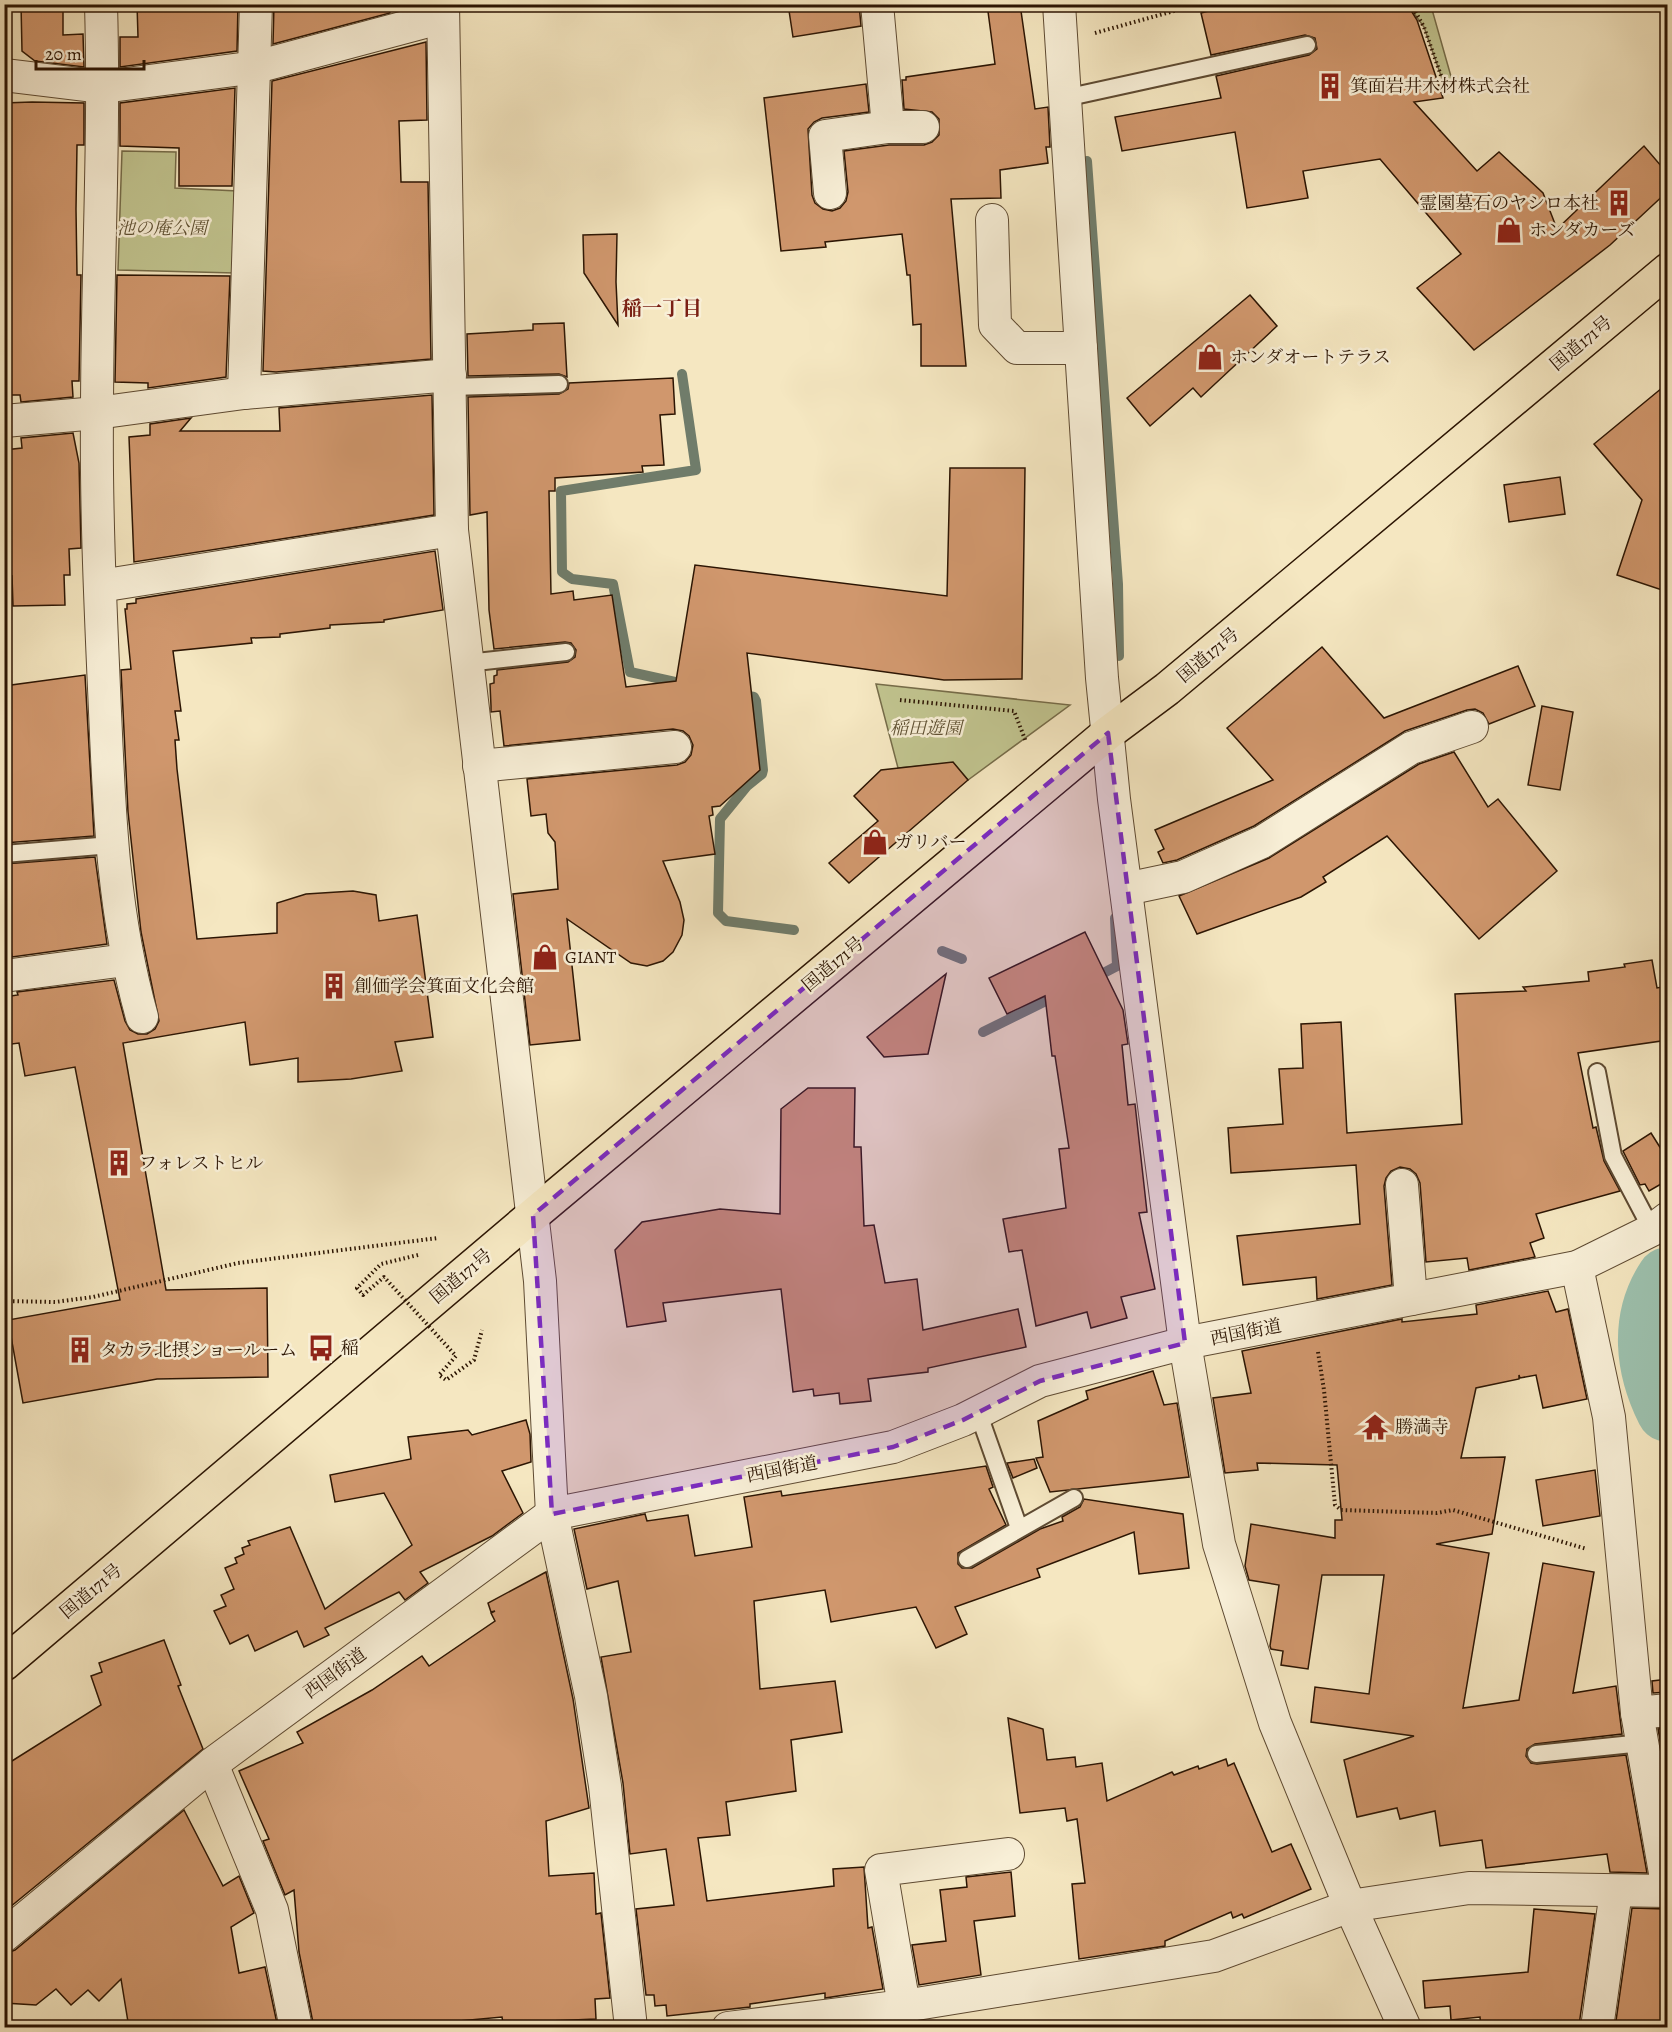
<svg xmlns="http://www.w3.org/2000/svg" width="1672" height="2032" font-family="Alegreya,'Noto Serif JP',serif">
  <rect width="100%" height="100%" fill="#f5e7c1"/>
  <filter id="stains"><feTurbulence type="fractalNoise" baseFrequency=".00333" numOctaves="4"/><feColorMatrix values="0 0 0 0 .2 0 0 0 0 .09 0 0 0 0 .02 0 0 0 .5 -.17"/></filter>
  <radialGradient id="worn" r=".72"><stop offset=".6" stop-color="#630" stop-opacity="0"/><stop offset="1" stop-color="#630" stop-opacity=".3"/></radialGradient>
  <g fill="#c1c48f" stroke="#766c49" stroke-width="1.5">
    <path d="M1408,5H1433L1431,6L1452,80L1446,90L1424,27Z"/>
    <path d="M122,151L176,152L175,188L238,191L235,273L118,270Z"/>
    <path d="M876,684L1070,705L968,780L953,763L898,768Z"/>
  </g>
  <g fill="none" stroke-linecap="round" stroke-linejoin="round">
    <g stroke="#707c6a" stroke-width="10">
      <path d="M1087,161L1118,584L1119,656"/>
      <path d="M682,374L696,470L561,491L562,572L572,579L613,584L630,672L684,684"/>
      <path d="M738,694L754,697L756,701L763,770L762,774L747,786L720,819L718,913L726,921L794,930"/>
      <path d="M942,951L962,959"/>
      <path d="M1094,978L1117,966L1115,918"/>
      <path d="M983,1032L1058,995"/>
    </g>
    <path stroke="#9dc1ae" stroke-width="64" d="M1668,1279C1641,1320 1647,1368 1668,1410"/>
  </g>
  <g fill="#d0976d" stroke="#2c1503" stroke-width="1.5">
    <path d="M21,4H63V35L83,34L84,67L35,61L22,51Z"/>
    <path d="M137,4H238L237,51L120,67V37H138Z"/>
    <path d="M274,4H387L390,13L273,44Z"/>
    <path d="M788,4H859L861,26L793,37Z"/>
    <path d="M987,4H1020L1035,109L1048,107L1050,147H1046L1048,163L1000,170L1001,198L951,199L966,366H921V324L913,325L910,275H907L902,234L825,242L826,247L781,251L764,98L866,84L869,112L822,118L814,122L808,129L812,195L815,203L823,209L832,211L840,208L846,201L848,192L844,151L889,145H924L932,142L939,135V119L932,112L904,109L902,80H906V77L995,64Z"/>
    <path d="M1235,4H1407L1417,20L1443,98L1414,102L1477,171L1499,152L1543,193L1557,229L1644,146L1668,174V191L1610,245L1474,350L1417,288L1461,254L1380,159L1303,171L1308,198L1247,208L1235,132L1122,151L1115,117L1221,98L1216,76L1309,55L1317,49L1315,38L1305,35L1211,55L1201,13Z"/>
    <path d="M426,42L427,120L399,121L401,182H428L431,359L276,372L263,371L272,81Z"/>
    <path d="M235,88L232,186H179V148L120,146V103Z"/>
    <path d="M32,102L84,103V145H77L76,209L77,275H81L79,381H72L73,397L21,402L20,395H4V103Z"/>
    <path d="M617,234L616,282L618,325L584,273L583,235Z"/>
    <path d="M117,275L230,276L226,377L148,388V383L115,382Z"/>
    <path d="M1250,295L1277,326L1201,397L1193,388L1150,426L1127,398Z"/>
    <path d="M564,323L567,377L559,374L468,376L467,334L533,330V324Z"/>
    <path d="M673,378L675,414L660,415L664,465L642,466L643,472L555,478V491H549L551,594L573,591L574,600L612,595L626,687L676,681L695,565L947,596L950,468H1025L1022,679L944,680L747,653L760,770L720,806L712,807L713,815L709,816L715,854L663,861L680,902L684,920L682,935L673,952L663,961L647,966L631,963L567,919L580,1040L530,1045L513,894L558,889L555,842L548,833L546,814L531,816L527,779L677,765L685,762L691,755L693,745L689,736L683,731L673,729L504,746L500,711L491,712V706L490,684L494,683V676L497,675V670L568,662L575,657L576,650L571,643L565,642L494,649L489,610L487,512L470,515L468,397L559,394L568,389L569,383Z"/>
    <path d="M1668,383V592L1617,575L1642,500L1594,444Z"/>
    <path d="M432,395L434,515L134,562L129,437L150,435V424L191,418L180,431H280L279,408Z"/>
    <path d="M73,433L79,463L81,548L69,549L70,575H64L65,605L13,606L12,576L7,577L4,450L22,448L21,438Z"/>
    <path d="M1560,477L1565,514L1509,522L1504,485Z"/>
    <path d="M435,551L443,610L384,620V622L330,625V628L280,634V637L251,638L252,643L173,651L181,711H175L179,740H175L177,769L197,939L277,933V903L306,894L353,891L376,895L379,921L417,915L433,1037L395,1042L402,1071L351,1079L298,1082V1058L250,1065L245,1022L123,1043L166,1290L267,1288L268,1377L157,1379L23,1403L8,1320L120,1300L75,1067L25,1076L19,1043L4,1045V997L18,995L17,992L114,980L125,1021L130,1030L138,1034H147L155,1029L159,1021L141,932L128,812L121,670L131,669L125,609H127V604L136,603V599Z"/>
    <path d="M1322,647L1384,718L1518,666L1535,706L1489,724L1483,713L1475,709L1467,710L1405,731L1254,826L1177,860L1163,863L1158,852L1164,849L1155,830L1273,780L1227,728Z"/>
    <path d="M85,675L94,836L4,843V686Z"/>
    <path d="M1542,706L1573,712L1560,790L1528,785Z"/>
    <path d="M1454,752L1488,807L1498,799L1557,871L1479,939L1387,836L1323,877L1326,882L1301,897L1197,934L1179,896L1269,858L1419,764Z"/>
    <path d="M953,762L968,780L849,883L829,863L878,821L854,796L881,770Z"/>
    <path d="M95,857L107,944L12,957L4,901V864Z"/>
    <path d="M1085,932L1123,1010L1128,1044L1122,1045L1128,1105L1135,1104L1147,1212L1139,1213L1155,1289L1121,1297L1127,1318L1091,1328L1087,1312L1036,1326L1022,1250L1009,1252L1003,1219L1066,1208L1059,1149L1069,1148L1055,1056H1052L1045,996L1007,1014L989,978Z"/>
    <path d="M1652,960L1657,988L1668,986V1040L1578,1053L1593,1128L1596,1127L1604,1161L1620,1191L1536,1214L1544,1238L1530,1243L1535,1257L1469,1270L1467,1258L1426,1262L1420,1183L1416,1174L1410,1169L1400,1167L1391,1171L1386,1178L1384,1186L1392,1285L1317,1299L1316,1277L1243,1285L1237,1236L1360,1224L1356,1165L1231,1173L1228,1128L1283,1124L1279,1069L1303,1068L1301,1024L1341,1022L1347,1133L1462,1124L1455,994L1526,991L1523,987L1589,981L1588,972L1625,967L1624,964Z"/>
    <path d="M946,974L928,1054L884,1057L867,1037Z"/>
    <path d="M808,1088H855L854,1147H861L864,1226L874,1225L885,1283L917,1279L923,1330L1018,1309L1026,1347L928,1368V1372L868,1379L871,1401L840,1404L839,1393L814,1396L813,1389L793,1392L781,1289L663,1303L666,1321L627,1327L615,1250L642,1222L720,1209L780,1214L781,1109Z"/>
    <path d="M1651,1133L1668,1160V1180L1649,1191L1645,1184L1640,1185L1623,1151Z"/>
    <path d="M1548,1291L1556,1312L1568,1309L1587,1399L1543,1408L1536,1375L1520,1378L1519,1375V1379L1476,1388L1461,1458L1505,1457L1492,1534L1436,1544L1489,1553L1463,1708L1519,1700L1543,1563L1594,1572L1573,1693L1616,1686L1622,1734L1535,1744L1527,1749L1526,1756L1531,1763L1537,1764L1626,1755L1647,1873L1610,1872L1607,1854L1486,1868L1482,1840L1440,1846L1435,1811L1400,1819L1397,1808L1357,1817L1344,1760L1414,1736L1311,1722L1315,1687L1369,1694L1384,1575H1322L1308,1669L1281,1665L1283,1651L1271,1649L1270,1646L1279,1585L1249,1580L1245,1566L1251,1524L1335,1538V1520H1342L1337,1465L1257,1463L1258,1470L1225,1473L1213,1398L1251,1393L1242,1351L1402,1319V1322L1477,1314L1476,1305Z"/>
    <path d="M1153,1371L1164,1405L1177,1403L1189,1477L1050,1492L1036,1458L1043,1457L1038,1421L1088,1399L1086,1391Z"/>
    <path d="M526,1420L530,1434L531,1462L502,1471L523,1513L492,1536L420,1572L428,1583L405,1600L399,1592L325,1628L329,1635L304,1647L297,1631L255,1651L248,1635L230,1644L214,1611L226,1606L221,1595L234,1589L225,1568L237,1563L235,1558L244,1554L242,1548L250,1545L248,1541L290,1527L325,1609L412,1545L384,1493L335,1502L330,1475L411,1459L408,1437L468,1430L472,1435Z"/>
    <path d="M1034,1459L1037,1468L1013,1478L1007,1463Z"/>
    <path d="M986,1466L993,1487L989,1489L1006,1525L958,1553V1564L962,1568H972L1040,1529L1063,1521L1062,1517L1080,1507L1084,1499L1183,1514L1189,1568L1139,1574L1134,1532L1037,1569L1040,1577L955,1607L967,1634L936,1648L916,1607L831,1622L825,1590L754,1601L760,1689L835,1681L842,1732L791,1740L796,1791L726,1802L730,1835L698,1838L707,1901L834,1886L833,1869L864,1867L868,1928L872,1927L883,1989L825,1998V1993L750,2004V2007L667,2016L666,2005L655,2006L654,1995H646L636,1909L674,1905L666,1849L630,1854L623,1783L601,1657L631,1652L618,1581L587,1589L574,1529L645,1514L647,1521L688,1515L695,1556L752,1547L744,1497L781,1491L782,1496Z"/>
    <path d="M1595,1470L1600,1516L1543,1526L1536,1480Z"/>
    <path d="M546,1572L573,1699L589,1808L546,1821L549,1876L594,1873L596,1914L601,1913L610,1998L595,1999L596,2019L503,2023L502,2017L382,2028H314L299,1952L294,1890L285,1895L263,1841L269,1839L239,1771L303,1743L297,1732L372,1690L422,1656L429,1666L495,1621L491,1613L495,1611L491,1612L488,1603Z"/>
    <path d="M164,1640L181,1685L178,1686L203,1749L4,1912V1766L101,1705L91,1676L102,1672L99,1663Z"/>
    <path d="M1668,1679V1692L1653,1693L1652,1681Z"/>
    <path d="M1008,1718L1043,1729L1047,1760L1075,1757L1076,1767L1102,1763L1107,1801L1172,1772L1174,1775L1198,1766L1199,1769L1226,1759L1228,1766L1234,1763L1272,1852L1291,1844L1311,1889L1244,1918L1242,1914L1233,1918L1231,1912L1165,1941V1946L1079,1959L1072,1884L1085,1883L1077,1819L1067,1821L1065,1808L1020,1813Z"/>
    <path d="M1668,1728V1783L1658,1729Z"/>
    <path d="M184,1810L223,1886L239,1876L254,1913L231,1927L239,1973L265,1967L278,2028H129L121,1979L99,2001L88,1990L71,2005L56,1989L36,2005L4,2003V1954L15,1950Z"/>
    <path d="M1011,1872L1015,1916L974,1921L981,1975L919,1985L912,1945L946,1941L940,1890L967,1887L966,1877Z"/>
    <path d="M1632,1908L1665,1909L1663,1930H1668V2028H1615Z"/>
    <path d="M1534,1909L1595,1914L1579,2025L1546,2021L1545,2027L1516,2024V2028H1481L1480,2017L1451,2020L1450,2006L1425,2008L1423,1981L1528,1972Z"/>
  </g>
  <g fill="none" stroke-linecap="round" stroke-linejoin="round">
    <g stroke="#5e4a32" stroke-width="20">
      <g id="lane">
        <path d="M1065,98L1307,45"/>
        <path d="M451,387L559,384"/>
        <path d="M467,663L566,652"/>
        <path d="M4,854L111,845"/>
        <path d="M1597,1072L1613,1156L1652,1230"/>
        <path d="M978,1412L1019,1528"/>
        <path d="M967,1559L1074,1498"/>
        <path d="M1536,1754L1642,1743"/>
      </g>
    </g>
    <g stroke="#5e4a32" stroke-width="34">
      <g id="street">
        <path d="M101,4C105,141 97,277 97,413C96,505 100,597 104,688C109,802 111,906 142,1017"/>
        <path d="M443,4L452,530L540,1281L552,1514L591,1696L605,1786L631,2028"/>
        <path d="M877,4L888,127"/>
        <path d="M1059,4L1102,678L1114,799L1185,1343L1219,1544L1275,1723L1350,1906L1405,2028"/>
        <path d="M4,75L103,87L256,67L443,17"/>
        <path d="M830,193L825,136L888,127H923"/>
        <path d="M992,220L995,325L1017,348H1081"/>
        <path d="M244,393L256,4"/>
        <path d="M4,421L97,413L244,393L450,375"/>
        <path d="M100,586L452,530"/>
        <path d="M479,766L675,747"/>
        <path d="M1126,889L1183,877L1262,842L1411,748L1472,727"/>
        <path d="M4,976L126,960"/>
        <path d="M1402,1185L1411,1299"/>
        <path d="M1577,1267L1609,1417L1637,1713L1668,1890"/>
        <path d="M1637,1713L1668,1710"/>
        <path d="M212,1764L272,1910L296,2028"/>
        <path d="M4,1936L212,1764L552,1514L893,1447L963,1420L1040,1381L1185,1343L1577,1267L1652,1230L1668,1218"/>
        <path d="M904,2006L881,1870L1008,1854"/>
        <path d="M728,2028L904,2006L1214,1956L1350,1906L1469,1888L1668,1891"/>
        <path d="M1597,2028L1616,1891"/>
      </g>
    </g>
    <g stroke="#2c1503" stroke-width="36">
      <path id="highway" d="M4,1664L533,1215L1108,733L1167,689L1668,270"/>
    </g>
    <g stroke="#2c1503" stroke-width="4" stroke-dasharray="1.5 3" stroke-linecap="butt">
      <path d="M1411,4L1424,27L1446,90"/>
      <path d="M1095,33L1199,4"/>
      <path d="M900,700L1014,711L1026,742"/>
      <path d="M4,1301L55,1302L93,1297L238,1263L438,1238"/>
      <path d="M1318,1352L1324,1390L1335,1505L1341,1510L1437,1513L1453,1510L1587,1549"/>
    </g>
    <use href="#lane" stroke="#f8efd7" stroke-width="16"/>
    <use href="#street" stroke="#f8efd7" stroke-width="32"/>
    <use href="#highway" stroke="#f5e7c1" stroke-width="33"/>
    <path stroke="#2c1503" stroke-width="4" stroke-dasharray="1.5 3" stroke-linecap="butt" d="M418,1255L381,1264L357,1288L363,1295L384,1277L456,1356L439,1375L446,1380L474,1360L482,1330"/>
  </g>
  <path fill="#7b2cbf" fill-opacity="0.2" stroke="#7b2cbf" stroke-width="4.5" stroke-dasharray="12 8" stroke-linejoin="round" d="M1108,733L1185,1343L1040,1381L963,1420L893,1447L552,1514L533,1215Z"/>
  <defs>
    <g id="building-bare" transform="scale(2.07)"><path d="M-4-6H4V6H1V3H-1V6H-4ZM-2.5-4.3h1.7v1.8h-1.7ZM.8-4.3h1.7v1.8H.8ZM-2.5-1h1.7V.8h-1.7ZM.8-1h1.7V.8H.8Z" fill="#8f2418" stroke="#f8efd7" stroke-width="2.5" paint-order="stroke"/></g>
    <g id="shop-bare" transform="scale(2.07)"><path d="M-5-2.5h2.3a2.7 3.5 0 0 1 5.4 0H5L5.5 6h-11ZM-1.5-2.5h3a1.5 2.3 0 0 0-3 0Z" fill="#8f2418" stroke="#f8efd7" stroke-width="2.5" paint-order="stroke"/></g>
    <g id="bus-bare" transform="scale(2.07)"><path d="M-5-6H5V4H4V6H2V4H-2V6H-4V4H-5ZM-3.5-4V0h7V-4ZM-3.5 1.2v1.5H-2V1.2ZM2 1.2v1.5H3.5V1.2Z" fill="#8f2418" stroke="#f8efd7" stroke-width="2.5" paint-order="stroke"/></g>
    <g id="temple-bare" transform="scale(2.07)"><path d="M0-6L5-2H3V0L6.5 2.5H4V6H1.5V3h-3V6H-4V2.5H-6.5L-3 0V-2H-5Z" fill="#8f2418" stroke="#f8efd7" stroke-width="2.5" paint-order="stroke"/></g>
  </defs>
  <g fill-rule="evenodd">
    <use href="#building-bare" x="1330" y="86"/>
    <use href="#building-bare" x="1619" y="203"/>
    <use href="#shop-bare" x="1509" y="230"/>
    <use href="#shop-bare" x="1210" y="357"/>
    <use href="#shop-bare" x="875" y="842"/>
    <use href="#shop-bare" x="545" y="957"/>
    <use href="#building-bare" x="334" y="986"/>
    <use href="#building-bare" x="119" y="1163"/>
    <use href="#bus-bare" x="321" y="1348"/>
    <use href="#building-bare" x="80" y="1350"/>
    <use href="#temple-bare" x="1375" y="1427"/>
  </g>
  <g text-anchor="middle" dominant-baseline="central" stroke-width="5" stroke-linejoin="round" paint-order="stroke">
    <g font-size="18" fill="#2c1503" stroke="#f8efd7" text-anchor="start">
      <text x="1350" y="86">箕面岩井木材株式会社</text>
      <text x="1599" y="203" text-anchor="end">霊園墓石のヤシロ本社</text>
      <text x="1529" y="230">ホンダカーズ</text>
      <text x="1230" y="357">ホンダオートテラス</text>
      <text x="895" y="842">ガリバー</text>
      <text x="565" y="957">GIANT</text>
      <text x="354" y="986">創価学会箕面文化会館</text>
      <text x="139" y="1163">フォレストヒル</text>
      <text x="341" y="1348">稲</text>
      <text x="100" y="1350">タカラ北摂ショールーム</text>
      <text x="1395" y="1427">勝満寺</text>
    </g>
    <g font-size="18" font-style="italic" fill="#605234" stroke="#f8efd7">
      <text x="162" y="228">池の庵公園</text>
      <text x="926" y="728">稲田遊園</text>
    </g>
    <g font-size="18" fill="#2c1503" stroke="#f8efd7">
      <text transform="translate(1581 343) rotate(-40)">国道171号</text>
      <text transform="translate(1208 655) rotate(-40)">国道171号</text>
      <text transform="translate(833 964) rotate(-40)">国道171号</text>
      <text transform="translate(461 1276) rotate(-40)">国道171号</text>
      <text transform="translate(1246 1332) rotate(-11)">西国街道</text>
      <text transform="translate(782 1469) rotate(-11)">西国街道</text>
      <text transform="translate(91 1591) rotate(-40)">国道171号</text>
      <text transform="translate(335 1673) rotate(-36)">西国街道</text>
    </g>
    <g font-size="20" font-weight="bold" fill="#7a1f14" stroke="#f8efd7">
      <text x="662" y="308">稲一丁目</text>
    </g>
  </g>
  <rect width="1672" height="2032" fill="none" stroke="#f5e7c1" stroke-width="24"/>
  <rect x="6" y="6" width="1660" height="2020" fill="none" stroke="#2c1503" stroke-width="3"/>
  <rect x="12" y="12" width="1648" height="2008" fill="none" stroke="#2c1503" stroke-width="1.5"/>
  <path d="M36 60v9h108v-9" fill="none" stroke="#2c1503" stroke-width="3"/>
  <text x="45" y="60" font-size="18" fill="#2c1503" stroke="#f8efd7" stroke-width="4.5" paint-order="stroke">20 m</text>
  <rect width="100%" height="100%" filter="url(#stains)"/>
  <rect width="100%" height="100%" fill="url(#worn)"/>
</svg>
